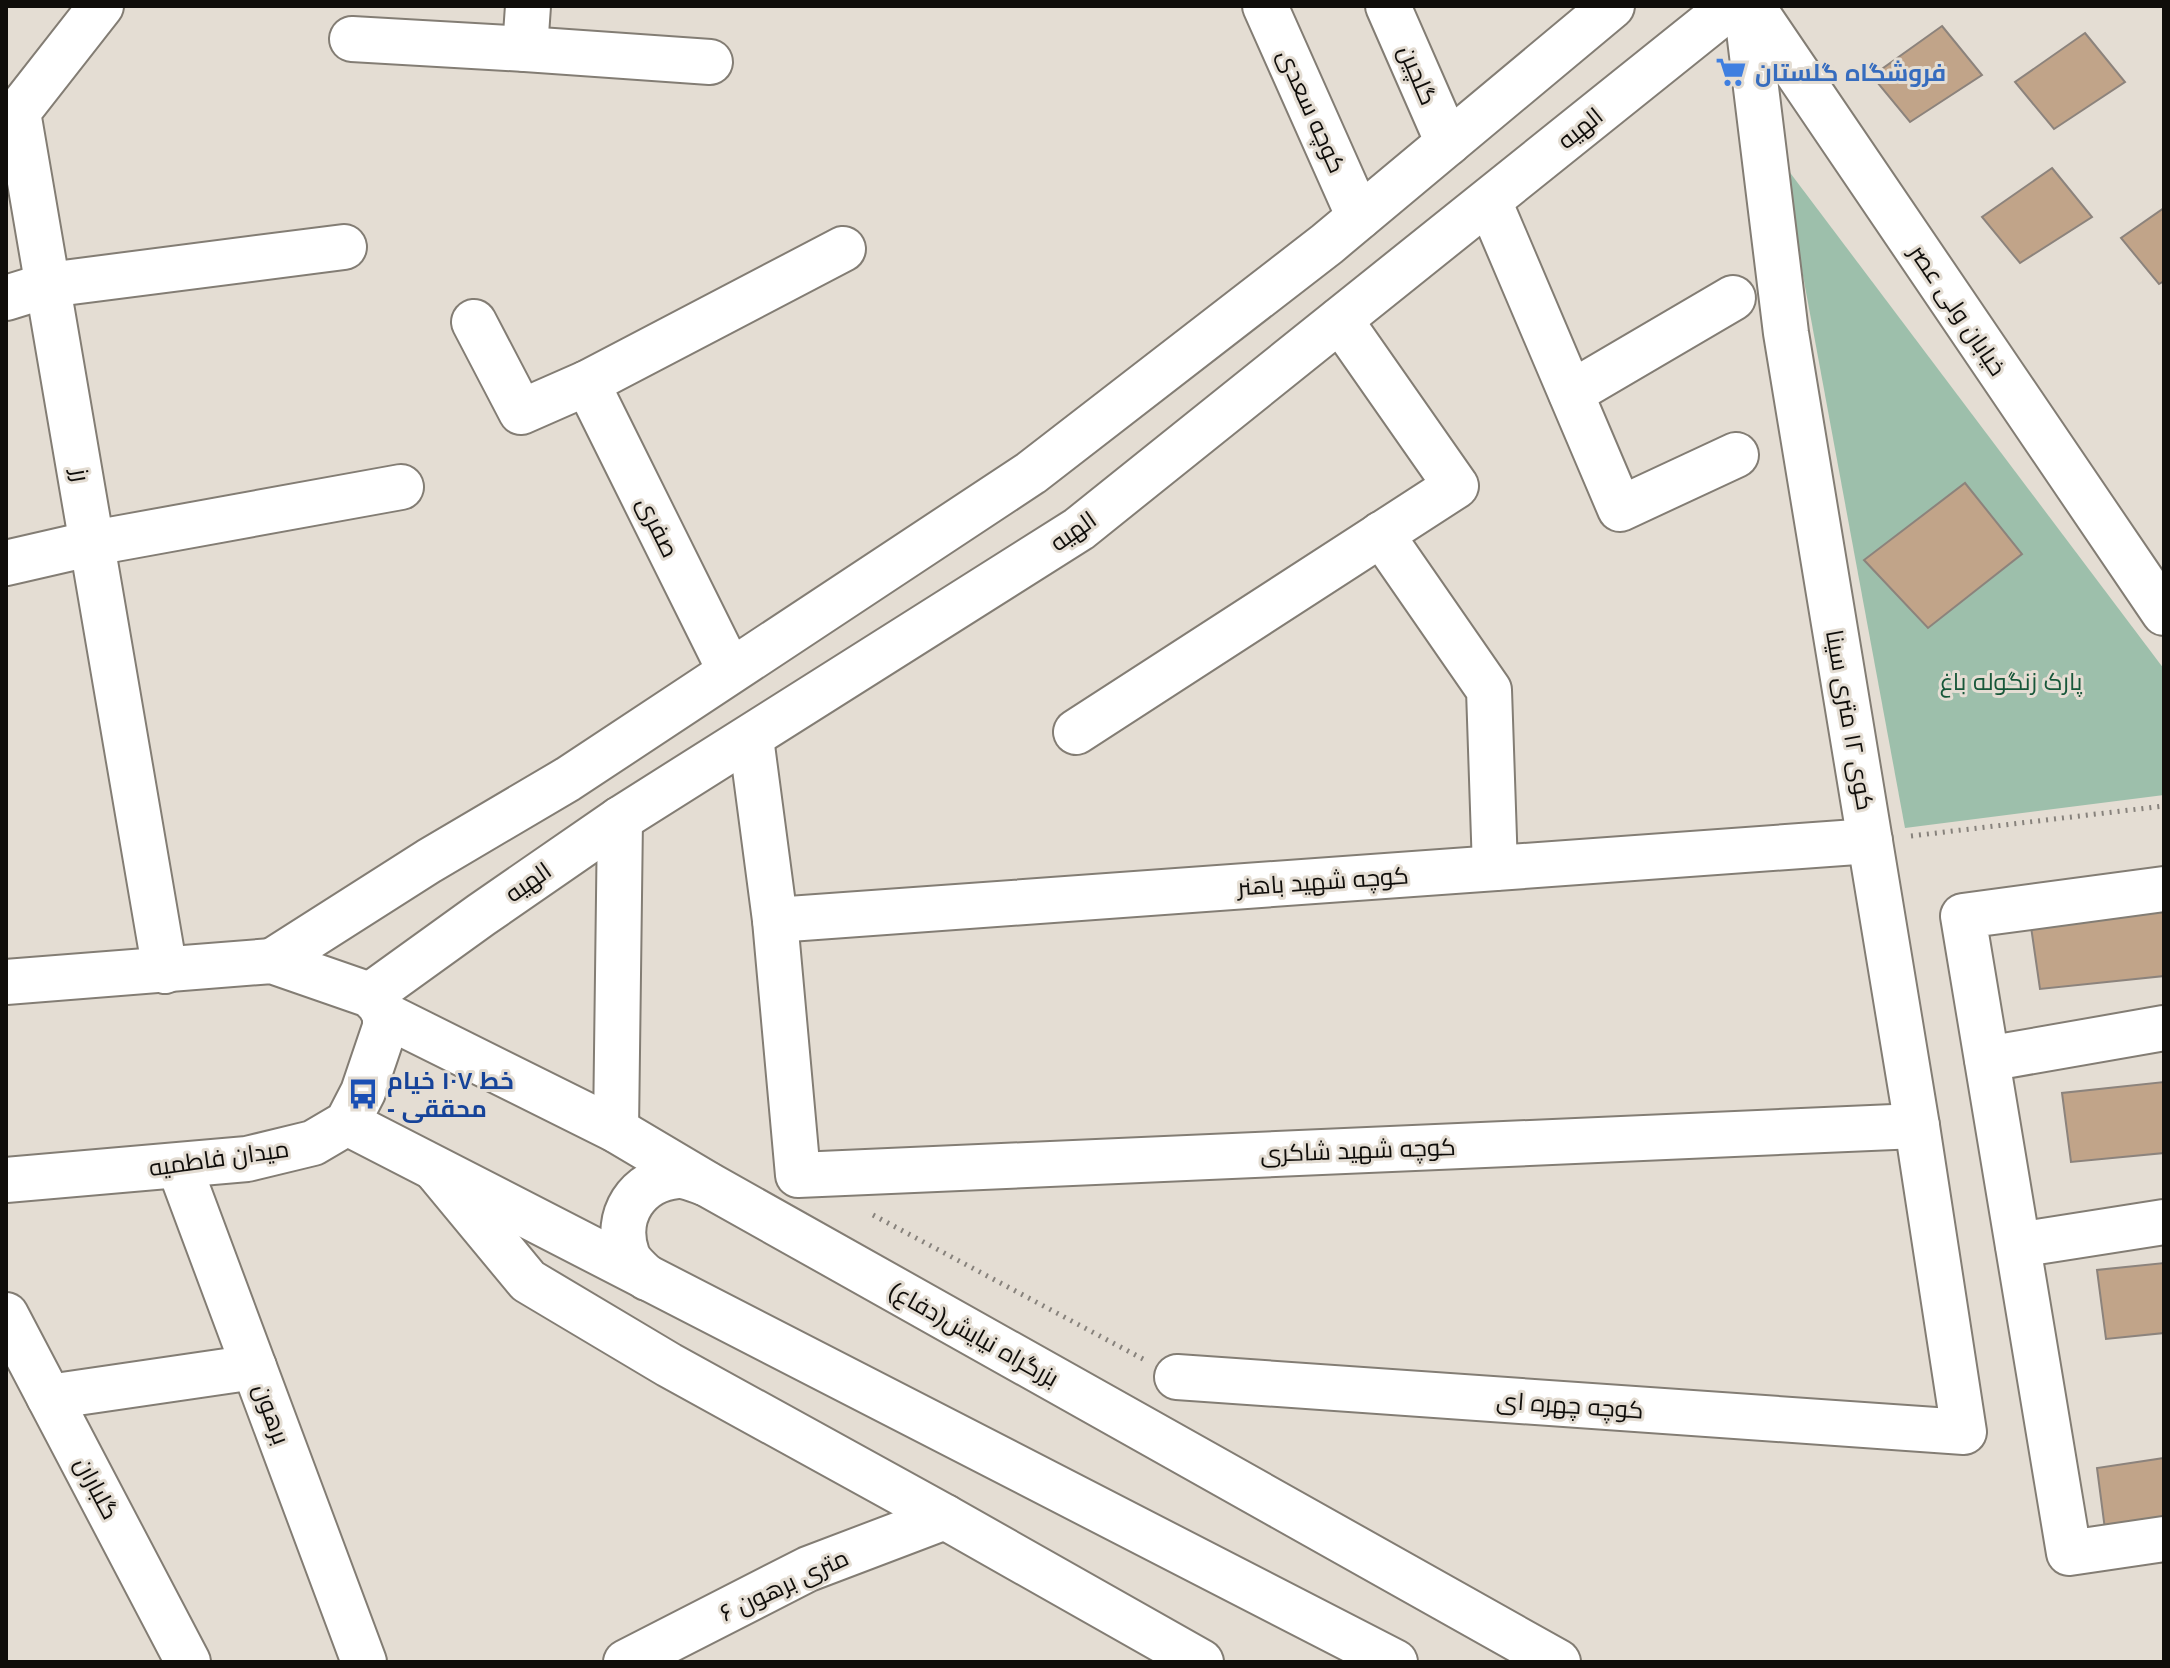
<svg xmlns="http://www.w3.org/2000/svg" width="2170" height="1668" font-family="Arial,Cairo,sans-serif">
  <rect width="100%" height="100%" fill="#e4ddd3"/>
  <path fill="#9dbfab" d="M1782,162L2164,669V795L1905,828Z"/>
  <g fill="#c1a489" stroke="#8c837c" stroke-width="2">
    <path d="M1942,26L1982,75L1910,122L1872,76Z"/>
    <path d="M2085,33L2125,82L2054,129L2015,82Z"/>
    <path d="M2052,168L2092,217L2020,263L1982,217Z"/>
    <path d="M2164,208V281L2159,284L2121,238Z"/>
    <path d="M1965,483L2022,554L1928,628L1864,560Z"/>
    <path d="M2164,905V976L2040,989L2030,920Z"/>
    <path d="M2164,1082V1153L2071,1162L2062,1093Z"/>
    <path d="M2164,1263V1333L2106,1339L2097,1270Z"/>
    <path d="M2164,1458V1529L2106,1537L2097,1468Z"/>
  </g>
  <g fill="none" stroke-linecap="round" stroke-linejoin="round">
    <g stroke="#837d74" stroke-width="48">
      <g id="minor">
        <path d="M101,6L18,112L165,971"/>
        <path d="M1265,6L1359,217"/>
        <path d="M1388,6L1448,143"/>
        <path d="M1752,6L2164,613"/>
        <path d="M352,39L525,49L710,62"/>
        <path d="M525,49L528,6"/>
        <path d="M1489,201L1620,509L1736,455"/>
        <path d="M6,298L48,285L344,247"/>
        <path d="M474,322L521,412L587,383L843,249"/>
        <path d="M587,383L730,671"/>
        <path d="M1571,393L1733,298"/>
        <path d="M1381,534L1489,690L1495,868"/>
        <path d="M6,563L93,543L401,487"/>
        <path d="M1076,732L1456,486L1340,320"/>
        <path d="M751,738L775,920L798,1175L1917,1126"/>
        <path d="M2164,889L1963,916L2069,1553L2164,1539"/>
        <path d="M775,920L1870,841"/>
        <path d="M1987,1059L2164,1028"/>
        <path d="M179,1166L364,1662"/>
        <path d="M436,1170L528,1281L669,1365L945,1517L1201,1662"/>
        <path d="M2018,1245L2164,1222"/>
        <path d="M6,1315L188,1662"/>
        <path d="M1177,1377L1964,1432L1917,1126L1786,333L1746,6"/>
        <path d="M49,1397L254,1367"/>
        <path d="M626,1662L808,1569L945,1517"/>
      </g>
    </g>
    <g stroke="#837d74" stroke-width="48">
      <g id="major">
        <path d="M272,961L429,861L568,779L1031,473L1327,244L1612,6"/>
        <path d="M370,995L481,915L620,819L1079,529L1731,6"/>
        <path d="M616,1130L620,819"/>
        <path d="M647,1278C640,1271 630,1263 627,1254C614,1216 637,1180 677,1176C686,1175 698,1181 707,1184"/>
      </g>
    </g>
    <g stroke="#837d74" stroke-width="48">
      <g id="highway">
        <path d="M6,982L272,961L370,995L379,1004L385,1015V1027L363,1092L347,1123L313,1143L247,1159L6,1180"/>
        <path d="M385,1015L616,1130L707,1184L1558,1662"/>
        <path d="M347,1123L1395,1662"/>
      </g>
    </g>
    <g stroke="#87827c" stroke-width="5" stroke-dasharray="2 6" stroke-linecap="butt">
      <path d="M1911,836L2164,806"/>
      <path d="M873,1215L1143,1359"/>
    </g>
    <use href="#minor" stroke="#fff" stroke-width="44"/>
    <use href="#major" stroke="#fff" stroke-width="44"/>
    <use href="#highway" stroke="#fff" stroke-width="44"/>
  </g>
  <defs>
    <g id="supermarket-bare" transform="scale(2.4)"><path d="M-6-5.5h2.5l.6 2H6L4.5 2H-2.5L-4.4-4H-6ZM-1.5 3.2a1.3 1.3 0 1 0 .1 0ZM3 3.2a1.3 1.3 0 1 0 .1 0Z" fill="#3f7fe0" stroke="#e4ddd3" stroke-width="2.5" paint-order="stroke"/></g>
    <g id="bus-bare" transform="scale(2.4)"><path d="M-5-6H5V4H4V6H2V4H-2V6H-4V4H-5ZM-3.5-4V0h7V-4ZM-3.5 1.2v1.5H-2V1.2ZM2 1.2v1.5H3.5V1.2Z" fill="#1a4fb4" stroke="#e4ddd3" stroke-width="2.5" paint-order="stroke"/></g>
  </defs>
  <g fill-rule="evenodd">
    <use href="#supermarket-bare" x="1731" y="72"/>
    <use href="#bus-bare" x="363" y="1094"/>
  </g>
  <g text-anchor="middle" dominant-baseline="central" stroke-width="6" stroke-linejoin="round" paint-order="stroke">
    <g font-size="24" font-weight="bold" fill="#366cbe" stroke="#e4ddd3" text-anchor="start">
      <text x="1755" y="72">فروشگاه گلستان</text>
    </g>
    <g font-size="24" fill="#0f0d0a" stroke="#e4ddd3">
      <text transform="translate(1418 75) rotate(67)">گلچین</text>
      <text transform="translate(1312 111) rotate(66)">کوچه سعدی</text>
      <text transform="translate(1580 128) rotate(-39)">الهیه</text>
      <text transform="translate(1958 310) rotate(56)">خیابان ولی عصر</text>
      <text transform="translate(81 475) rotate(80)">رز</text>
      <text transform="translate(658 527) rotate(64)">صفری</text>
      <text transform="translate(1073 531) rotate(-35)">الهیه</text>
      <text transform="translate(1850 720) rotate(80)">کوی ۱۲ متری سینا</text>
      <text transform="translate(1323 881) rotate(-4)">کوچه شهید باهنر</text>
      <text transform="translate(528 882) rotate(-35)">الهیه</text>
      <text transform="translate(1358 1150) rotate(-2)">کوچه شهید شاکری</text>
      <text transform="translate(219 1158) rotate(-8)">میدان فاطمیه</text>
      <text transform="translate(974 1334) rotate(29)">بزرگراه نیایش(دفاع)</text>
      <text transform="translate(1570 1405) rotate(4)">کوچه چهره ای</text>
      <text transform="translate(272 1414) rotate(70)">برهون</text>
      <text transform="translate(97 1488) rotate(62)">گلباران</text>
      <text transform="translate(784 1585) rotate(-25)">۶ متری برهون</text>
    </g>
    <g font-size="24" fill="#175739" stroke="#e4ddd3">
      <text x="2011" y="681">پارک زنگوله باغ</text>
    </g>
    <g font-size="24" font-weight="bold" fill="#164399" stroke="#e4ddd3" text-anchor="start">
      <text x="387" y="1080">خط ۱۰۷ خیام<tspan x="387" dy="28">- محققی</tspan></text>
    </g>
  </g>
  <rect width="2170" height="1668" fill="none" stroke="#0f0d0a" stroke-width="16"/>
</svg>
